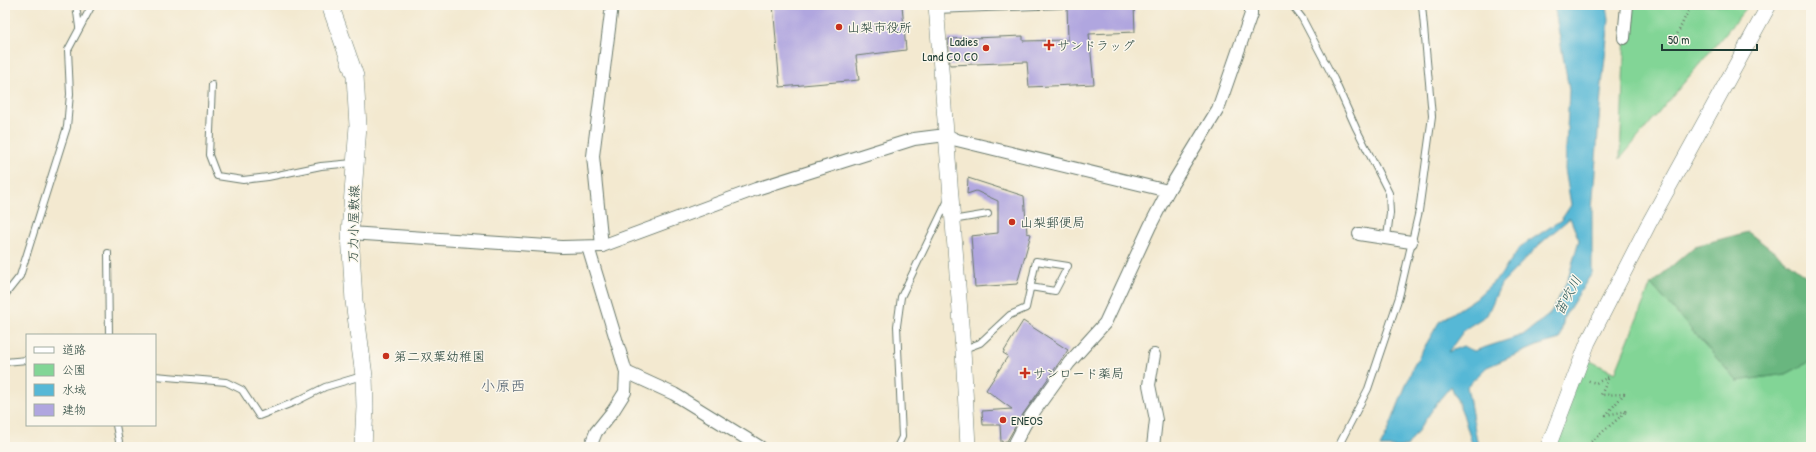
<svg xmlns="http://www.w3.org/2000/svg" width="1816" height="452" font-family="'Patrick Hand','Klee One',sans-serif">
  <rect width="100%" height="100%" fill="#fbf7ec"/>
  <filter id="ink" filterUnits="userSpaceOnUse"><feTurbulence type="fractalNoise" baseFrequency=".025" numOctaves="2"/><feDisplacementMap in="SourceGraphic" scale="8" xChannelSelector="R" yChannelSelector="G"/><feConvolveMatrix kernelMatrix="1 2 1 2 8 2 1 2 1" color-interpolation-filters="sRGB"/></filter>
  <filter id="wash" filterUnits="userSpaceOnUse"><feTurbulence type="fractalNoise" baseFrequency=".012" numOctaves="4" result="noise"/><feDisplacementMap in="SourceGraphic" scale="16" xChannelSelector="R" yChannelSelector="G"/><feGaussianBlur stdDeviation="0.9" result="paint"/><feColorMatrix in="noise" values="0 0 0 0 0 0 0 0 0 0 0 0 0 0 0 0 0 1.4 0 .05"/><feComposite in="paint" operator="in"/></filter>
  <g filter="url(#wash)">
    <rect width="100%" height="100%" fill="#f3e9d0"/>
    <g fill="#82d596" stroke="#508965">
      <path d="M1626,5H1749L1620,159Z"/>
      <path d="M1651,284L1737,381L1786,374L1811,361V447H1549L1582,357L1615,373Z"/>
    </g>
    <path fill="#69b67f" stroke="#447a5a" d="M1748,232L1811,280V361L1786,374L1737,381L1651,284L1695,246Z"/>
    <path fill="#57b8d6" stroke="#3b7a85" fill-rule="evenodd" d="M1554,5H1607L1609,20L1601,94L1592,210V273L1564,317L1560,339L1536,346L1487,367L1467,386L1478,447H1473L1463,414L1451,386L1439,400L1407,447H1380L1388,431L1413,367L1439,322L1476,298L1500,276L1520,247L1561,220L1571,205L1565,169L1569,90ZM1570,218L1579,240L1568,279L1550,314L1523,335L1474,351L1463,346L1448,352L1465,329L1487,315L1501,284L1540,244Z"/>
    <g id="blocks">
      <g fill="#b0a6df">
        <path d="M773,5H902L906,50L856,56L859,80L780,87Z"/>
        <path d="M1067,5H1134L1135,32L1089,34L1094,84L1029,87L1027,62L950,65L948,39L1023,36V41L1068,40Z"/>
        <path d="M968,178L1024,196L1027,233L1031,234L1017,284L975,287L971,236L998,233V201L976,191L967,194Z"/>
        <path d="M1023,321L1068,350L1019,420L1007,441L1001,442L1000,425H983L982,411L1012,409L986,390L1008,356L1003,353Z"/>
      </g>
    </g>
  </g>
  <g filter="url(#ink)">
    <use href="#blocks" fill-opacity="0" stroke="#69796b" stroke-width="1"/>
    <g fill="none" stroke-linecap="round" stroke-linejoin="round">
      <g stroke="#69796b" stroke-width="8">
        <g id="service">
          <path d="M76,5L79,27"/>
          <path d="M1292,5L1302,18L1334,79L1356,128L1389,193L1390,213L1387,237"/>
          <path d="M936,10L1061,5"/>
          <path d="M212,85L209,155L217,176L243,180L268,177L321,166L353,163"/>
          <path d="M952,220L988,214"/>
          <path d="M108,253L109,335"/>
          <path d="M5,295L20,276L67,127L70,94L68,50L92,5"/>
          <path d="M964,349L980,343L1010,315L1026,308L1036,261L1068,266L1055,291L1030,287"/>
          <path d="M5,362L27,360"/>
          <path d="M155,376L226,382L242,390L259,416L295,402L325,387L362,376"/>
          <path d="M116,425L120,447"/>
          <path d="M897,447L902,437L897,326L901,297L947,202"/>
          <path d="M1338,447L1368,389L1399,297L1419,211L1432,116L1422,5"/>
        </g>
      </g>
      <g stroke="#69796b" stroke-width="14">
        <g id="minor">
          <path d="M1624,38L1627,5"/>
          <path d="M350,233L562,247L602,246L756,189L914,139L946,135L957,140L1168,191"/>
          <path d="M1359,234L1411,242"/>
          <path d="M602,246L593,156L612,5"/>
          <path d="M588,247L626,372L625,392L613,411L596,432L590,447"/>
          <path d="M626,372L674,394L760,447"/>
          <path d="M1013,447L1025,424L1069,363L1105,323L1150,226L1168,191L1218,109L1251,14V5"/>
          <path d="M1153,447L1156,420L1149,385L1154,355"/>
        </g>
      </g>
      <g stroke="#69796b" stroke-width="16">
        <g id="tertiary">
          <path d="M936,5L963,350L968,447"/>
          <path d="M1548,447L1588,342L1648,225L1769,5"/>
        </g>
      </g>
      <g stroke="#69796b" stroke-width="18">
        <path id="secondary" d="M330,5L355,76L358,126L350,233L354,301L364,376L365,407L363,447"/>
      </g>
      <g stroke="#69796b" stroke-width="2.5" stroke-dasharray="1 3" stroke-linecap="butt">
        <path d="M1674,41L1691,5"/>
        <path d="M1585,447L1627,411L1606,415L1624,394L1601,395L1609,377L1596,383L1586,380"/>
      </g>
      <use href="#service" stroke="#fff" stroke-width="6"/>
      <use href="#minor" stroke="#fff" stroke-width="12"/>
      <use href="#tertiary" stroke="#fff" stroke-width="15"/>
      <use href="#secondary" stroke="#fff" stroke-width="17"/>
    </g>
  </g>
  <g fill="#c8321e" stroke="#fbf7ec" stroke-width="1.5">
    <circle cx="839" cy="27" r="4"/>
    <path d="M1047 39h4v4h4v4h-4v4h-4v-4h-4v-4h4z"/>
    <circle cx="986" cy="48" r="4"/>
    <circle cx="1012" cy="222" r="4"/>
    <circle cx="386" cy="356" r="4"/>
    <path d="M1023 367h4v4h4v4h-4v4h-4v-4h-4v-4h4z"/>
    <circle cx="1003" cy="420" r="4"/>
  </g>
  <g text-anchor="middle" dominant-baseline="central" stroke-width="3" stroke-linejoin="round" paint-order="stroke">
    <g font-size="13" fill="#1f3d34" stroke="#fbf7ec" text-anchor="start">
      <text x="847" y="27">山梨市役所</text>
      <text x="978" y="41" text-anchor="end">Ladies<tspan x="978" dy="15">Land CO CO</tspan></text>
      <text x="1057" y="45">サンドラッグ</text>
      <text x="1020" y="222">山梨郵便局</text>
      <text x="394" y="356">第二双葉幼稚園</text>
      <text x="1033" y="373">サンロード薬局</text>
      <text x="1011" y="420">ENEOS</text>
    </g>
    <g font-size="13" fill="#1f3d34" stroke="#fbf7ec">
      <text transform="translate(353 224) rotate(-89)">万力小屋敷線</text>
    </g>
    <g font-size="14" font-style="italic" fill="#2d5c5c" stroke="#fbf7ec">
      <text transform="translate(1567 295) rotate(-62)">笛吹川</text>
    </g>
    <g font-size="15" fill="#526270" stroke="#fbf7ec">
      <text x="503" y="385">小原西</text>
    </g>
  </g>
  <rect width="1816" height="452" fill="none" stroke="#fbf7ec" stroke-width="20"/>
  <rect x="26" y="334" width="130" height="92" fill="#fbf7ec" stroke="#a3ada2"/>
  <rect x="34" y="347" width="20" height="6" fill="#ffffff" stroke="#a3ada2"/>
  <text x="62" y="354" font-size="12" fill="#1f3d34">道路</text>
  <rect x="34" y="364" width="20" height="12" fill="#82d596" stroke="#a3ada2"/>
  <text x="62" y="374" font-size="12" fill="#1f3d34">公園</text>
  <rect x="34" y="384" width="20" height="12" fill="#57b8d6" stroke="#a3ada2"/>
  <text x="62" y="394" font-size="12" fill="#1f3d34">水域</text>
  <rect x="34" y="404" width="20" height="12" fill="#b0a6df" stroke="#a3ada2"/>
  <text x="62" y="414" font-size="12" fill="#1f3d34">建物</text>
  <path d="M1662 44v6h95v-6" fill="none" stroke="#1f3d34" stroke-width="2"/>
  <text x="1668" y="44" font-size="12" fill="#1f3d34" stroke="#fbf7ec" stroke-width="3" paint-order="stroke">50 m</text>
</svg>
